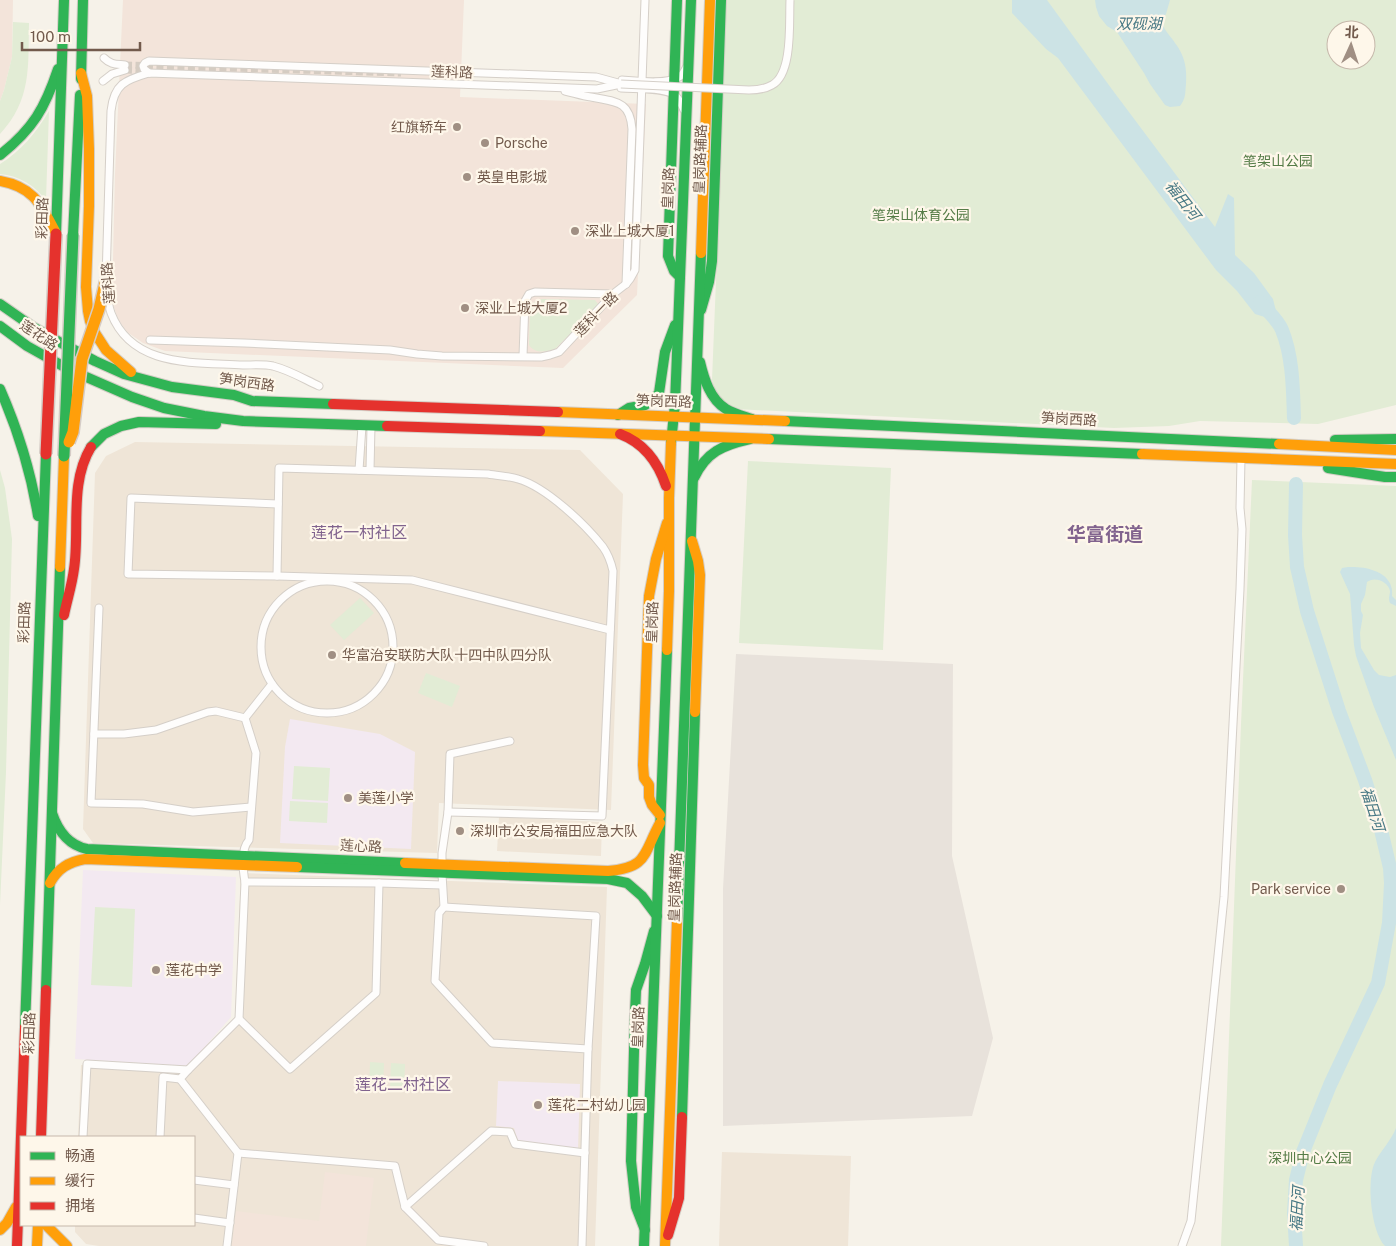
<svg xmlns="http://www.w3.org/2000/svg" width="1396" height="1246" font-family="'Public Sans','Noto Sans SC',sans-serif">
  <rect width="100%" height="100%" fill="#f6f2e9"/>
  <g fill="#efe5d7">
    <path d="M135,442L580,450L623,494L611,810L439,803L437,853L93,843L83,829L95,473L106,456Z"/>
    <path d="M499,817L602,822L601,856L497,851Z"/>
    <path d="M241,873L607,887L595,1246H99L86,1244L75,1232V1225H194V1137H78L81,1065L182,1073L235,1019Z"/>
    <path d="M722,1152L851,1156L848,1246H719Z"/>
  </g>
  <g fill="#f3e4da">
    <path d="M0,0H13L12,57L4,90L0,101Z"/>
    <path d="M123,0H464L460,97L646,104L637,295L563,368L165,351L143,343L127,332L118,319L112,302L115,174Z"/>
    <path d="M325,1172L374,1178L366,1246H232L236,1211L319,1221Z"/>
  </g>
  <path fill="#e8e2db" d="M736,654L953,664L952,856L993,1038L972,1116L723,1126V889Z"/>
  <g fill="#f3e9f1">
    <path d="M290,719L380,734L415,752L411,849L280,843L285,747Z"/>
    <path d="M83,870L236,877L231,1017L188,1066L75,1059Z"/>
    <path d="M498,1081L580,1084L578,1150L518,1142L514,1128L496,1126Z"/>
  </g>
  <g fill="#e2ecd5" fill-rule="evenodd">
    <path d="M725,0H1396V405L1318,424L1200,421L1169,426L1114,428L735,409L716,396L712,380L721,156ZM1336,30H1366V60H1336Z"/>
    <path d="M13,22L29,23C28,66 32,100 0,134V101L4,90L12,57Z"/>
    <path d="M49,111L46,200C34,185 20,176 0,174V164C21,151 36,133 49,111Z"/>
    <path d="M542,299L595,300L598,304L597,307L555,349C545,352 535,354 529,345L530,308C533,302 536,300 542,299Z"/>
    <path d="M748,461L891,468L883,650L739,643Z"/>
    <path d="M0,470L5,488L12,539L6,772L0,905Z"/>
    <path d="M1252,480L1396,486V1246H1221L1241,724Z"/>
    <path d="M360,598L374,613L344,640L330,625Z"/>
    <path d="M426,673L460,686L452,707L418,693Z"/>
    <path d="M294,766L330,768L328,801L292,799Z"/>
    <path d="M290,801L328,803L327,823L289,821Z"/>
    <path d="M95,907L135,909L132,987L91,985Z"/>
    <path d="M370,1062L384,1063L383,1091L369,1090Z"/>
    <path d="M391,1063L405,1064L404,1091H390Z"/>
  </g>
  <g fill="#cce3e5">
    <path d="M1012,0H1047L1111,88L1215,227L1228,194L1234,198L1235,255L1254,273L1273,299L1276,311L1268,318L1255,314L1237,291L1216,270L1058,58L1046,49L1012,13Z"/>
    <path d="M1095,0H1170L1166,14L1162,19C1162,29 1170,35 1175,43C1185,56 1187,68 1186,84C1185,94 1186,98 1180,106L1170,107L1165,105L1150,84L1144,73L1117,32L1107,26L1099,16L1096,7Z"/>
    <path d="M1348,567C1356,567 1365,567 1372,570C1384,573 1394,583 1392,596L1396,600V606L1390,603C1388,598 1390,595 1390,591C1388,581 1374,576 1367,582L1365,595L1361,604V611L1363,615L1360,633L1361,648L1374,670L1379,675L1390,677L1396,675V760L1374,707L1356,656L1354,645L1350,594L1340,572L1342,568Z"/>
    <path d="M1396,1128V1246H1385C1371,1232 1366,1180 1375,1162C1381,1150 1391,1141 1396,1128Z"/>
  </g>
  <g fill="none" stroke-linecap="round" stroke-linejoin="round">
    <g stroke="#cce3e5" stroke-width="14">
      <path d="M1260,302C1267,311 1278,320 1282,330C1293,357 1293,390 1294,418"/>
      <path d="M1296,1246L1294,1213L1296,1180L1303,1152L1330,1085L1378,983L1389,923L1391,883L1390,868L1381,830L1365,780L1339,711L1307,611L1300,580L1297,567L1295,535L1296,484"/>
    </g>
    <g stroke="#d5ccc2" stroke-width="7" stroke-dasharray="7 3.5" stroke-linecap="butt">
      <path d="M125,65L401,73"/>
      <path d="M125,70L150,71"/>
    </g>
    <g stroke="#d5cfc8" stroke-width="9">
      <g id="street">
        <path d="M104,58C111,65 116,64 125,65"/>
        <path d="M149,73L144,69L143,66L145,63L149,61L596,77L618,83"/>
        <path d="M622,80C636,81 667,85 679,77C683,75 684,72 686,68"/>
        <path d="M103,81L112,74L125,70"/>
        <path d="M621,88C635,89 660,87 673,94C679,97 681,104 684,110"/>
        <path d="M565,91C574,93 582,96 591,97C615,102 630,100 632,129L626,284"/>
        <path d="M150,340L244,343L390,350L417,354L442,356L541,357L550,355L559,352L613,294L626,284L630,279L635,270L645,0"/>
        <path d="M523,356L525,301L529,294L535,292L613,294"/>
        <path d="M319,386C304,379 289,370 273,366C264,364 253,365 243,365C194,362 132,368 111,313C107,302 107,290 106,279L111,111C114,84 125,80 149,73L597,89L621,84"/>
        <path d="M359,470L362,426"/>
        <path d="M370,470L371,426"/>
        <path d="M278,504L131,498L128,574L277,576L412,580L610,630"/>
        <path d="M277,576L279,468L488,474C498,476 509,476 518,479C546,487 585,524 603,547C608,554 611,562 613,571L602,816L448,812"/>
        <circle cx="327" cy="647" r="66"/>
        <path d="M99,608L91,803L143,804L193,812L251,807"/>
        <path d="M94,734H124L156,730L208,712L216,711L245,718"/>
        <path d="M510,741L450,754L448,812L442,853V874L444,907L439,913L435,981L492,1043L588,1049"/>
        <path d="M245,882L379,883L442,885"/>
        <path d="M444,907L596,916L588,1049L582,1246"/>
        <path d="M239,1019L290,1069L376,993L379,883"/>
        <path d="M188,1070L180,1079L238,1153L227,1246"/>
        <path d="M83,1137L87,1064L188,1070L239,1019L245,882C243,870 240,850 249,840L256,753L245,718L272,684"/>
        <path d="M160,1137L163,1077L180,1079"/>
        <path d="M238,1153L395,1166L405,1207L402,1194"/>
        <path d="M194,1180L234,1185"/>
        <path d="M194,1218L230,1223"/>
        <path d="M484,1246L438,1240L405,1207L491,1131L510,1132L515,1144L585,1153"/>
        <path d="M1182,1246L1191,1221L1224,897L1240,589L1242,529L1240,508L1241,458"/>
      </g>
    </g>
    <g stroke="#d4cec6" stroke-width="12">
      <g id="fast">
        <path d="M677,0L668,256L674,271L680,277"/>
        <path d="M81,79L83,0"/>
        <path d="M0,155C33,129 45,108 58,69"/>
        <path d="M56,234L64,0"/>
        <path d="M73,235L80,95"/>
        <path d="M0,304L33,327L63,344L95,361L124,374L172,387L234,395L252,401L333,404"/>
        <path d="M701,310L709,282L712,261L721,0"/>
        <path d="M0,326L27,346L68,369L132,397L164,408L204,416L243,421L387,426"/>
        <path d="M700,362C704,379 710,399 726,409C734,414 743,416 752,419"/>
        <path d="M0,389C18,430 31,472 38,516"/>
        <path d="M618,415L629,408L645,405L654,399L659,393L665,352L675,325"/>
        <path d="M785,421L1279,444"/>
        <path d="M769,439L1142,454"/>
        <path d="M1335,440L1396,439"/>
        <path d="M671,443L675,404L691,0"/>
        <path d="M91,447L104,434L121,426L139,422L216,424"/>
        <path d="M1328,468L1385,477H1396"/>
        <path d="M694,478C706,452 723,445 750,439"/>
        <path d="M52,813C58,831 68,845 87,849L405,863"/>
        <path d="M297,867L608,879L627,883L642,896L657,916"/>
        <path d="M677,921L701,253"/>
        <path d="M46,990L60,567"/>
        <path d="M25,1027L46,454"/>
        <path d="M682,1117L695,712"/>
        <path d="M645,1230L636,1207L631,1161L635,1014L636,990L645,964L654,931"/>
        <path d="M644,1246L667,650"/>
      </g>
    </g>
    <g stroke="#d4cec6" stroke-width="12">
      <g id="slow">
        <path d="M81,73L87,96L89,149V206L86,287L88,311L90,321L95,333L106,350L131,372"/>
        <path d="M0,181C34,187 41,205 56,233"/>
        <path d="M701,253L710,0"/>
        <path d="M558,412L785,421"/>
        <path d="M540,431L769,439"/>
        <path d="M1279,444L1396,450"/>
        <path d="M1142,454L1396,464"/>
        <path d="M692,541L698,561L700,575L695,712"/>
        <path d="M60,567L64,456"/>
        <path d="M667,650L669,591V498L671,443"/>
        <path d="M660,815L652,805L649,797V785L644,778L643,765L649,596L656,559L667,523"/>
        <path d="M405,863L608,871C648,868 643,854 660,823"/>
        <path d="M50,883C58,868 69,862 85,859L297,867"/>
        <path d="M46,1225L67,1246"/>
        <path d="M0,1230L7,1223L16,1207"/>
        <path d="M37,1246L38,1225"/>
        <path d="M665,1246L677,921"/>
      </g>
    </g>
    <g stroke="#d4cec6" stroke-width="12">
      <g id="jam">
        <path d="M333,404L558,412"/>
        <path d="M387,426L540,431"/>
        <path d="M620,434C644,443 658,462 666,486"/>
        <path d="M64,615C67,600 72,585 74,569C80,530 69,483 91,447"/>
        <path d="M41,1137L46,990"/>
        <path d="M668,1235L679,1198L682,1117"/>
        <path d="M17,1246L25,1027"/>
      </g>
    </g>
    <use href="#street" stroke="#fefdfc" stroke-width="7"/>
    <use href="#fast" stroke="#30b455" stroke-width="10"/>
    <use href="#slow" stroke="#ff9f0a" stroke-width="10"/>
    <use href="#jam" stroke="#e5322d" stroke-width="10"/>
    <g stroke="#d5cfc8" stroke-width="9" stroke-linecap="butt">
      <path id="street-bridge" d="M621,84L749,90C757,90 765,89 772,85C793,74 789,22 790,0"/>
    </g>
    <g stroke="#d5ccc6" stroke-width="14" stroke-linecap="butt">
      <path id="fast-bridge" d="M64,456L73,235"/>
    </g>
    <g stroke="#d5ccc6" stroke-width="14" stroke-linecap="butt">
      <path id="slow-bridge" d="M69,442L73,432L82,359L99,309L106,279"/>
    </g>
    <g stroke="#d5ccc6" stroke-width="14" stroke-linecap="butt">
      <path id="jam-bridge" d="M46,454L56,234"/>
    </g>
    <use href="#street-bridge" stroke="#fefdfc" stroke-width="7"/>
    <use href="#fast-bridge" stroke="#30b455" stroke-width="11"/>
    <use href="#slow-bridge" stroke="#ff9f0a" stroke-width="11"/>
    <use href="#jam-bridge" stroke="#e5322d" stroke-width="11"/>
  </g>
  <g fill="#a08f83" stroke="#fef7ea" stroke-width="2">
    <circle cx="457" cy="127" r="5"/>
    <circle cx="485" cy="143" r="5"/>
    <circle cx="467" cy="177" r="5"/>
    <circle cx="575" cy="231" r="5"/>
    <circle cx="465" cy="308" r="5"/>
    <circle cx="332" cy="655" r="5"/>
    <circle cx="348" cy="798" r="5"/>
    <circle cx="460" cy="831" r="5"/>
    <circle cx="1341" cy="889" r="5"/>
    <circle cx="156" cy="970" r="5"/>
    <circle cx="538" cy="1105" r="5"/>
  </g>
  <g text-anchor="middle" dominant-baseline="central" stroke-width="4.5" stroke-linejoin="round" paint-order="stroke">
    <g font-size="14" fill="#725a4c" stroke="#fef7ea">
      <text transform="translate(452 72) rotate(2)">莲科路</text>
      <text transform="translate(700 159) rotate(-88)">皇岗路辅路</text>
      <text transform="translate(668 188) rotate(-88)">皇岗路</text>
      <text transform="translate(42 218) rotate(-88)">彩田路</text>
      <text transform="translate(108 283) rotate(-94)">莲科路</text>
      <text transform="translate(596 314) rotate(-46)">莲科一路</text>
      <text transform="translate(39 335) rotate(34)">莲花路</text>
      <text transform="translate(247 382) rotate(8)">笋岗西路</text>
      <text transform="translate(664 401) rotate(2)">笋岗西路</text>
      <text transform="translate(1069 419) rotate(3)">笋岗西路</text>
      <text transform="translate(24 622) rotate(-88)">彩田路</text>
      <text transform="translate(652 622) rotate(-88)">皇岗路</text>
      <text transform="translate(361 846) rotate(3)">莲心路</text>
      <text transform="translate(675 887) rotate(-88)">皇岗路辅路</text>
      <text transform="translate(638 1027) rotate(-88)">皇岗路</text>
      <text transform="translate(29 1033) rotate(-88)">彩田路</text>
    </g>
    <g font-size="14" fill="#725a4c" stroke="#fef7ea" text-anchor="start">
      <text x="447" y="127" text-anchor="end">红旗轿车</text>
      <text x="495" y="143">Porsche</text>
      <text x="477" y="177">英皇电影城</text>
      <text x="585" y="231">深业上城大厦1</text>
      <text x="475" y="308">深业上城大厦2</text>
      <text x="342" y="655">华富治安联防大队十四中队四分队</text>
      <text x="358" y="798">美莲小学</text>
      <text x="470" y="831">深圳市公安局福田应急大队</text>
      <text x="1331" y="889" text-anchor="end">Park service</text>
      <text x="166" y="970">莲花中学</text>
      <text x="548" y="1105">莲花二村幼儿园</text>
    </g>
    <g font-size="14" fill="#557c47" stroke="#fef7ea">
      <text x="1278" y="161">笔架山公园</text>
      <text x="921" y="215">笔架山体育公园</text>
      <text x="1310" y="1158">深圳中心公园</text>
    </g>
    <g font-size="15" font-style="italic" fill="#477884" stroke="#fef7ea">
      <text x="1139" y="23">双砚湖</text>
      <text transform="translate(1183 200) rotate(52)">福田河</text>
      <text transform="translate(1373 809) rotate(72)">福田河</text>
      <text transform="translate(1297 1209) rotate(-87)">福田河</text>
    </g>
    <g font-size="16" fill="#81638e" stroke="#fef7ea">
      <text x="359" y="532">莲花一村社区</text>
      <text x="403" y="1084">莲花二村社区</text>
    </g>
    <g font-size="19" font-weight="bold" fill="#81638e" stroke="#fef7ea">
      <text x="1105" y="534">华富街道</text>
    </g>
  </g>
  <rect x="20" y="1136" width="175" height="90" fill="#fef7ea" stroke="#c6b8ab"/>
  <rect x="30" y="1152" width="25" height="8" fill="#30b455" stroke="#c6b8ab"/>
  <text x="65" y="1161" font-size="15" fill="#725a4c">畅通</text>
  <rect x="30" y="1177" width="25" height="8" fill="#ff9f0a" stroke="#c6b8ab"/>
  <text x="65" y="1186" font-size="15" fill="#725a4c">缓行</text>
  <rect x="30" y="1202" width="25" height="8" fill="#e5322d" stroke="#c6b8ab"/>
  <text x="65" y="1211" font-size="15" fill="#725a4c">拥堵</text>
  <g transform="translate(1351 45) rotate(3)"><circle r="24" fill="#fef7ea" stroke="#c6b8ab"/>
  <path d="M0-4L9 19L0 12L-9 19Z" fill="#a08f83"/>
  <text y="-8" font-size="14" font-weight="bold" text-anchor="middle" fill="#725a4c">北</text>
  </g>
  <path d="M22 42v8h118v-8" fill="none" stroke="#725a4c" stroke-width="2.5"/>
  <text x="30" y="42" font-size="15" fill="#725a4c" stroke="#fef7ea" stroke-width="4" paint-order="stroke">100 m</text>
</svg>
